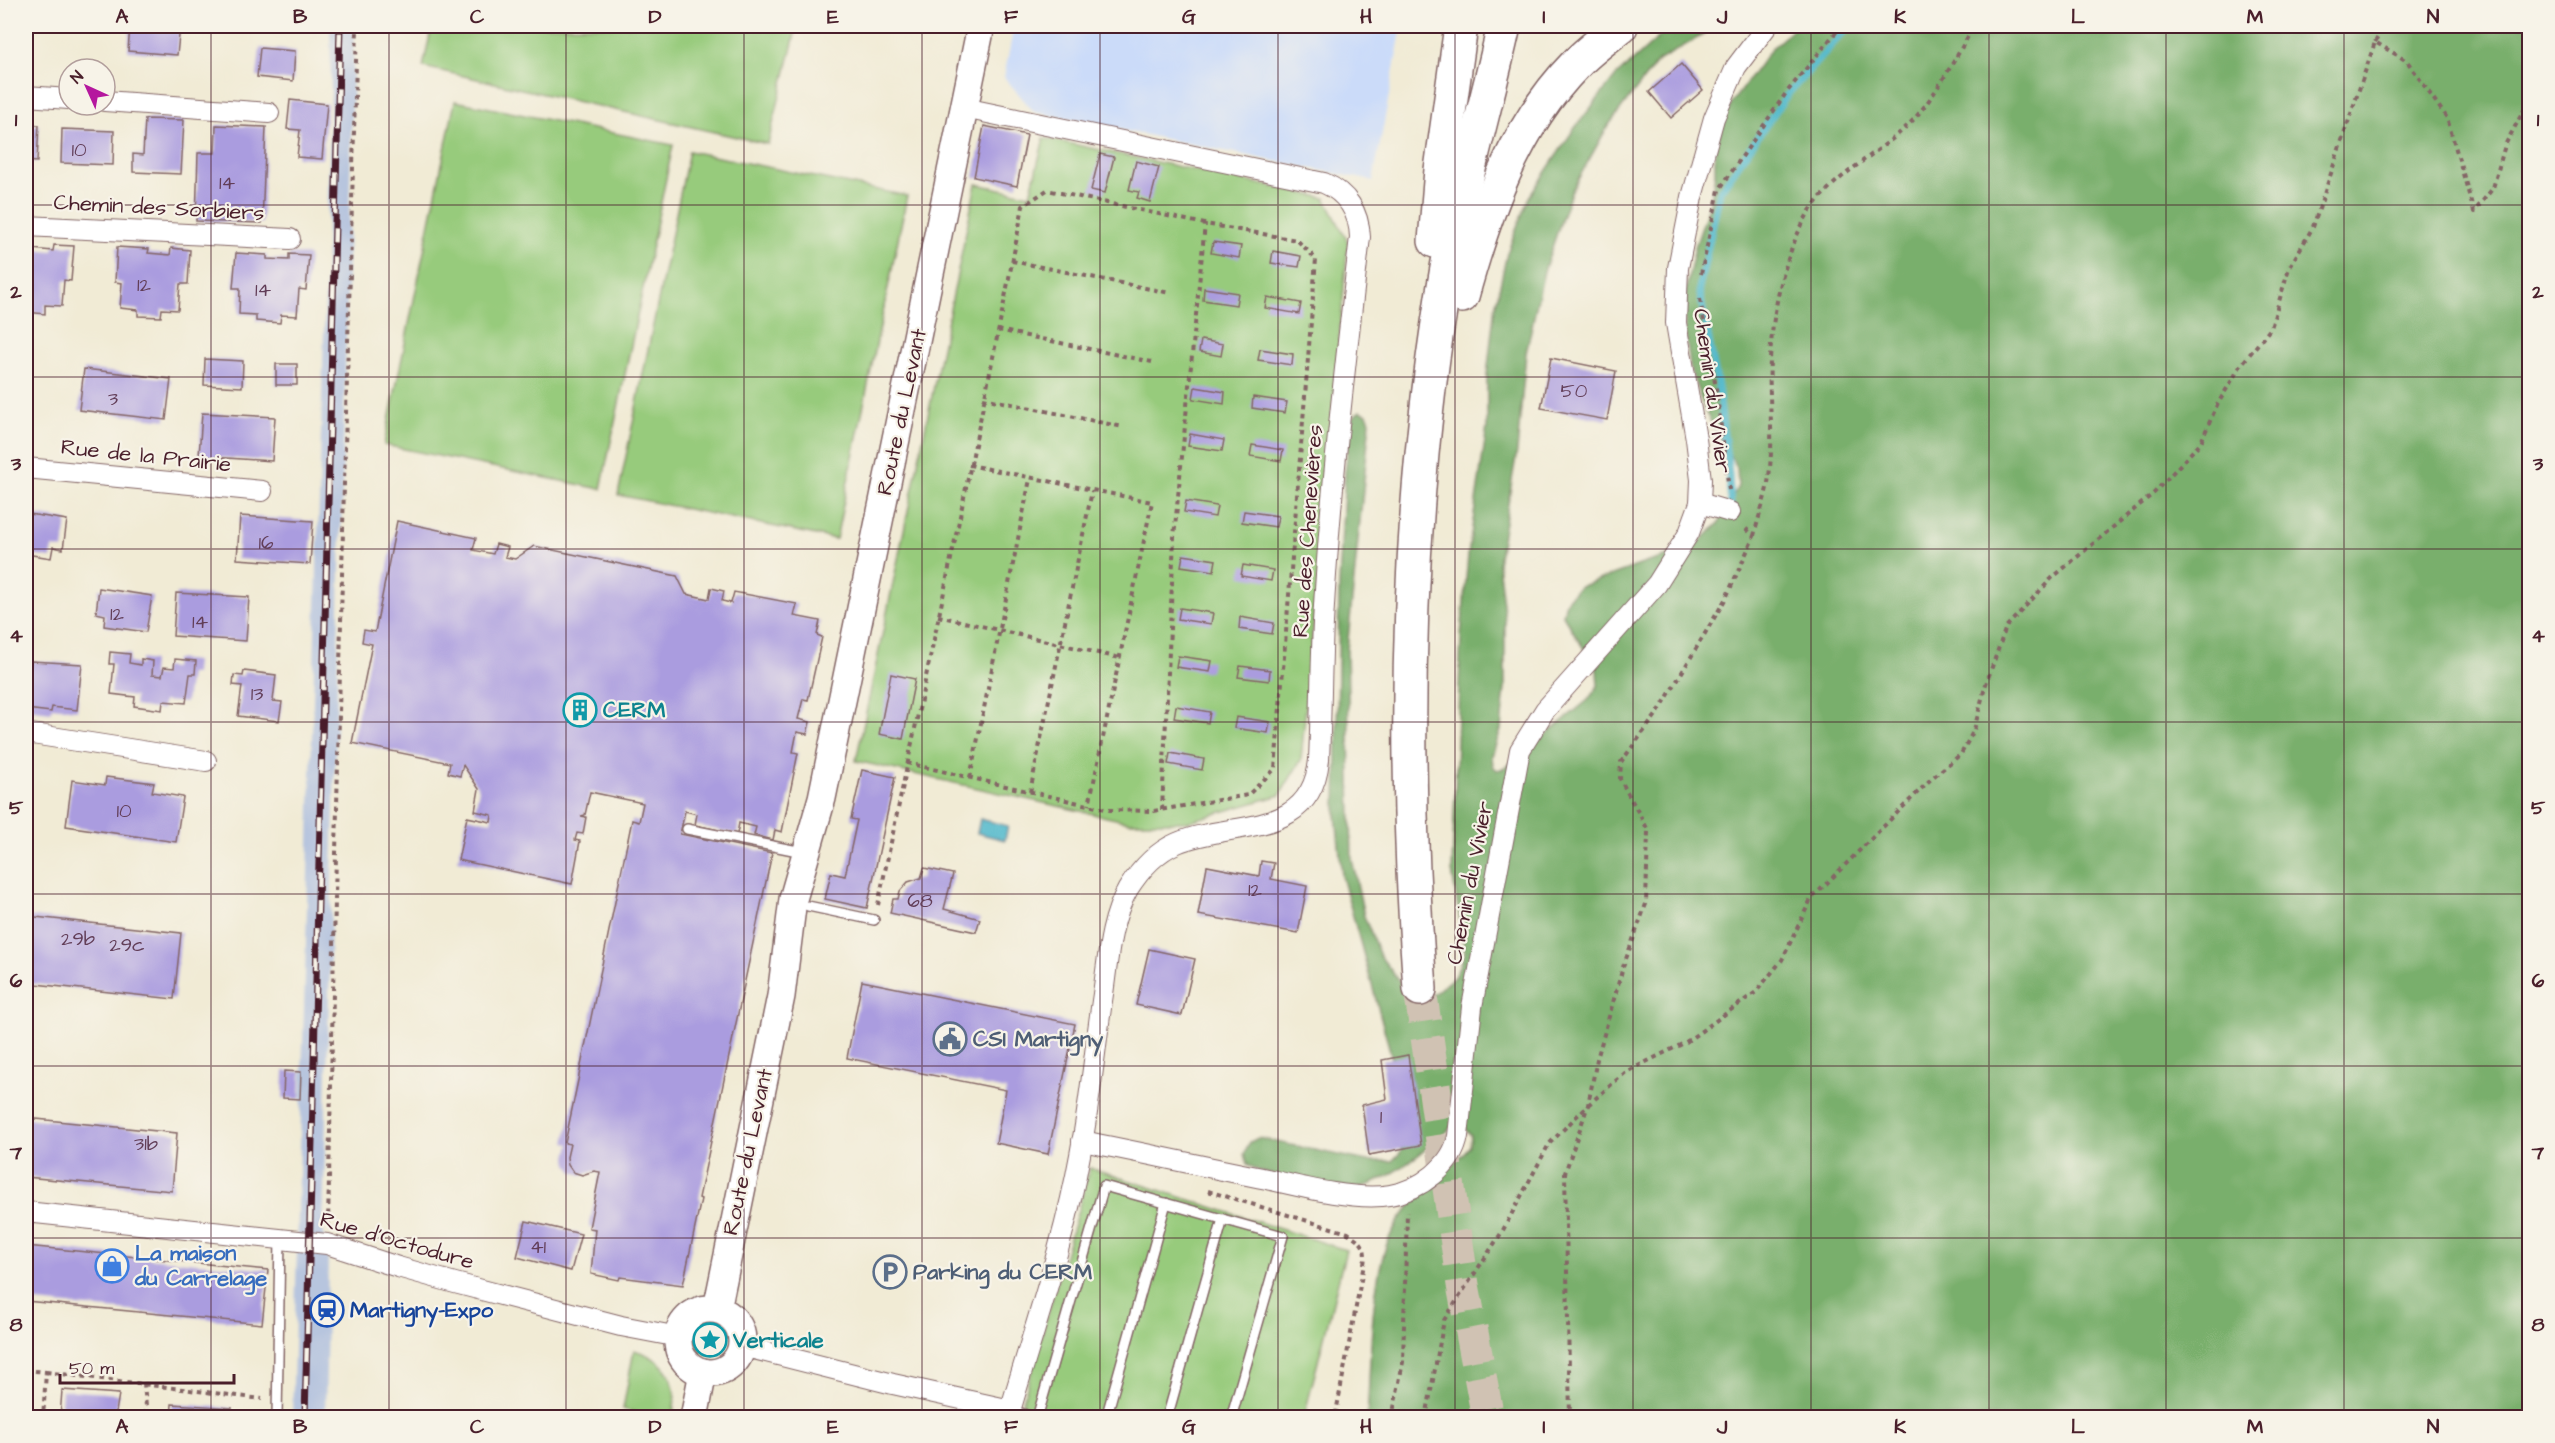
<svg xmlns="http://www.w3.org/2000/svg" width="2555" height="1443" font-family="'Architects Daughter',sans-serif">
  <rect width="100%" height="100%" fill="#f7f3e8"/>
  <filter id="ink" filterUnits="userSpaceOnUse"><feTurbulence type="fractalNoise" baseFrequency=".0167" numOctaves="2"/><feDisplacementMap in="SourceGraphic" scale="12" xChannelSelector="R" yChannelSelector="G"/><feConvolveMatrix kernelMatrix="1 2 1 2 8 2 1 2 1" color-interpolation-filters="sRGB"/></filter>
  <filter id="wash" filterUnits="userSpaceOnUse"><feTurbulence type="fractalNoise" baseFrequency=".008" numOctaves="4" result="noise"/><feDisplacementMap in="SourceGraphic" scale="24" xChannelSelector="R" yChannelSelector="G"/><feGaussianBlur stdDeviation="1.35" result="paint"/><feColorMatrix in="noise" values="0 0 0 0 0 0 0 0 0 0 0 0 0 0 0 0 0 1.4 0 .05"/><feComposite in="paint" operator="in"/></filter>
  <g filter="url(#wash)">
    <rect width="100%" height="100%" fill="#f1ebd5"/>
    <path fill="#cbdbf9" d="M1014,26H1402L1373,181L1034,112L1004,77Z"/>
    <path fill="#b7c5de" d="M330,26H354L323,1230L328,1261L325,1417L292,1418L331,91Z"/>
    <g fill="#97cb7c" stroke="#707554" stroke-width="1.5">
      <path d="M432,26H797L768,144L423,67Z"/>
      <path d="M455,101L673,145L601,489L384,445Z"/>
      <path d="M1044,138L1325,198L1348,242L1301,760L1280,795L1187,822H1129L856,761L976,184L1030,195Z"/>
      <path d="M689,151L907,196L836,539L618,495Z"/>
      <path d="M1090,1168L1346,1250L1304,1417L1018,1418Z"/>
      <circle cx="710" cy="1341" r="14"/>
      <path d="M634,1350C667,1359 681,1384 672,1417H651L623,1409Z"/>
    </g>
    <path fill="#79af6c" stroke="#62674c" stroke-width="1.5" d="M1671,26H1718L1658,61L1608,126L1571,192L1544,271L1526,353L1517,451L1498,563L1505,621V687L1501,729L1492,756L1493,766L1497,770L1505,768L1588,700L1598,686L1597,670L1563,615L1566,601L1579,587L1648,562L1691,550L1719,523L1738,486L1737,468L1706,413L1691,372L1685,329L1686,289L1695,247L1710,203L1715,175V147L1732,102L1772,48L1797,26H2529V1417H1367C1371,1367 1369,1269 1395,1227C1412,1198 1448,1171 1470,1146L1471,1135L1465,1129L1451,1128C1429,1147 1381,1190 1350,1188C1320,1187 1288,1177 1259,1171L1247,1164L1244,1154L1250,1142L1258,1138L1367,1161H1392L1400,1153L1407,1134L1404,1102L1342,876L1336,815L1339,584L1345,473L1350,427L1353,417L1360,411L1367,414L1370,421L1347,650L1352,859L1364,916L1380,956L1410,995H1432L1454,977L1465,953L1452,871L1461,636L1468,555L1487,427V375L1494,313L1507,253L1529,197L1574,129L1615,77Z"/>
    <path fill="#4eb7cb" stroke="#4c6b7b" stroke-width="1.5" d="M980,819L1008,826L1005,840L977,833Z"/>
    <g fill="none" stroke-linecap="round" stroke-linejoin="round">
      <path stroke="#4eb7cb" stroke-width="7" d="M1731,510L1729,474L1718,387L1699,289L1720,191L1787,95L1849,26"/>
    </g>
    <g id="blocks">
      <g fill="#aa9cdf">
        <path d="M130,26H180L177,55L128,51Z"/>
        <path d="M260,48L295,51L293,81L257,77Z"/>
        <path d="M1681,64L1703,90L1671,118L1649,92Z"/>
        <path d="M290,100L327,104L322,159L297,157L300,130L287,129Z"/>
        <path d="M145,119L184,120L181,174L133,172V154L143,155Z"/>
        <path d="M26,125H39L37,162L26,161Z"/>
        <path d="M216,125L266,127L262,223L196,221L198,153H215Z"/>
        <path d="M984,126L1027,135L1017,186L974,177Z"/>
        <path d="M62,129L114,131L113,165L61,163Z"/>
        <path d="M1100,154L1114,157L1105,193L1091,190Z"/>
        <path d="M1136,161L1159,167L1150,202L1137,198L1139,192L1129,190Z"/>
        <path d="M1213,242L1241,246L1239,258L1211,253Z"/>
        <path d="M26,245H32V249L53,251L54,245L74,246L71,281L64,280L62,306L45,305V314L26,312Z"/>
        <path d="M117,247L149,249L148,253L170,255L171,248L190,250L188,284H180L178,310L162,309L161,317L138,316V310L120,308L122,283L115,282Z"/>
        <path d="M1273,251L1301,256L1299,267L1271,263Z"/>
        <path d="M236,253L267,255V259L289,260V254L309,255L306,290L299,289L297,316L281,315L280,323L256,321V315L239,314L240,288H233Z"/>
        <path d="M1204,288L1238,293L1236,305L1203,300Z"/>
        <path d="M1267,297L1301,303L1299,314L1265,308Z"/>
        <path d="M1201,340L1223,344L1221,356L1199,352Z"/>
        <path d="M1260,349L1293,354L1292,365L1258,360Z"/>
        <path d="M1551,358L1616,371L1607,420L1541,408Z"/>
        <path d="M205,359L243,361L242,387L204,385Z"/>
        <rect x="276" y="364" width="21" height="21"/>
        <path d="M84,369L171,379L166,420L79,410Z"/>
        <path d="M1195,387L1225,392L1224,404L1193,399Z"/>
        <path d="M1253,397L1287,402L1285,413L1252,408Z"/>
        <path d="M202,413L275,417L272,461L199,456Z"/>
        <path d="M1190,434L1224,440L1222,451L1188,446Z"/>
        <path d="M1252,445L1283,450L1281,461L1250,456Z"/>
        <path d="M1186,501L1217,506L1215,517L1184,512Z"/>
        <path d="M1244,511L1278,516L1276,527L1242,522Z"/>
        <path d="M29,514L67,520L63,549L53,547L51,558L26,554Z"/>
        <path d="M240,516L313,521L310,564L237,559Z"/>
        <path d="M397,521L476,538L473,550L493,554L496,544L508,547L505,557L515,559L534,546L677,576L686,594L709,599L711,588L724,591L722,601L731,603L734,592L797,604L794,616L820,621L817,635L822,637L808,700L803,699L798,719L810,722L807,734L797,732L793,752L798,753L782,832L775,830L773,840L754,835L756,827L739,823L737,834L695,825L697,814L685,811L680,834L772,853L699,1198L701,1199L683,1285L620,1277L619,1280L591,1274L595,1229L589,1228L600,1172L594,1171L582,1175L573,1172L568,1165L567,1157L570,1144L565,1143L632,820L639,822L643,803L590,792L585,815L581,816L586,817L583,834L577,833L575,840L580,841L572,884L458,860L467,817L491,822L492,815L475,811L479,789L463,765L460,776L448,773L450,763L352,743L372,644L362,642L364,630L375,632Z"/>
        <path d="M1183,555L1216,560L1214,571L1181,566Z"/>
        <path d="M1243,565L1273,570L1271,581L1241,576Z"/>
        <path d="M99,588L152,596L146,632L104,626L105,615L96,613Z"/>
        <path d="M176,593L249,597L246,641L173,636Z"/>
        <path d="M1180,608L1213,613L1211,624L1178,619Z"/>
        <path d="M1240,617L1274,623L1272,634L1239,629Z"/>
        <path d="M110,652L130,654L129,663L141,665V659L153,661L152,675L162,676L164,667L174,668L175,659L196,661L195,674H190L186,703L163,701L162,710L134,706L135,697L111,694L114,664H109Z"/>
        <path d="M1178,656L1212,661L1210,672L1176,667Z"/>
        <path d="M31,661L82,664L77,710L52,707L51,712L26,709Z"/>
        <path d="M1240,666L1270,670L1269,681L1238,677Z"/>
        <path d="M244,671L276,675L273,701L282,702L279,721L238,716L242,686L233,685L234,675L243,676Z"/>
        <path d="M891,674L915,679L903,739L879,734Z"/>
        <path d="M1176,706L1210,712L1208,723L1174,718Z"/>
        <path d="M1236,717L1270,722L1268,733L1234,728Z"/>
        <path d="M1170,753L1204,759L1202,770L1168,764Z"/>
        <path d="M862,770L895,777L867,908L825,899L831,873L845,876L857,820L851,819Z"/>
        <path d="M106,777L154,783L152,792L183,797L176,842L66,826L72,780L105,785Z"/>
        <path d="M1261,861L1274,863L1271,879L1307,886L1298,933L1198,915L1207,866L1259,876Z"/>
        <path d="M924,868L953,874L944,909L980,919L976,932L890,913L893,899H898L900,891L908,882L921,878Z"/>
        <path d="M26,916L181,933L174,999L26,983Z"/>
        <path d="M1149,949L1195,959L1182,1015L1136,1005Z"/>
        <path d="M862,981L1075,1024L1048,1154L996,1143L1006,1090L847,1058Z"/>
        <path d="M1408,1055L1421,1145L1369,1155L1362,1105L1387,1099L1382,1060Z"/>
        <path d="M284,1071L301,1072L300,1099L283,1098Z"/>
        <path d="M26,1118L177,1133L172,1191L26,1177Z"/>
        <path d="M526,1221L581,1234L571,1271L517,1257Z"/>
        <path d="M26,1246L268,1270L262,1324L26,1301Z"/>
        <path d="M62,1390L119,1394L115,1418H60Z"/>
        <path d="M172,1404L232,1408L230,1418H171Z"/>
      </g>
    </g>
  </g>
  <g filter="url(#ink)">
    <use href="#blocks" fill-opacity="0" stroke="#846666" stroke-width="1.5"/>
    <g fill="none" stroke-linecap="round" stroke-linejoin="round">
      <path stroke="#d0c2b3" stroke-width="33" stroke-dasharray="33 16" stroke-linecap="butt" d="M1420,989L1463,1285L1488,1418"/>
      <g stroke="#846666" stroke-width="12">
        <g id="lane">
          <path d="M687,829L803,852"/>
          <path d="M808,906L874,920"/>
          <path d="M1011,1410L1036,1418"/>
          <path d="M277,1418L280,1238"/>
          <path d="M1037,1418L1104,1186L1283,1236L1231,1418"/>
          <path d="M1106,1418L1166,1203"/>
          <path d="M1167,1418L1223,1219"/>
        </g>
      </g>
      <g stroke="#846666" stroke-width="22">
        <g id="street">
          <path d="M26,96L69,99"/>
          <path d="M105,101L269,113"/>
          <path d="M964,108L1324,183C1347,193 1359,212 1360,237C1345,366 1330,494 1323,623C1321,669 1321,714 1319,760C1311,840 1231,820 1177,843C1156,852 1140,870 1128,889C1110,920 1108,959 1103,994C1095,1048 1090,1102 1080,1155C1064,1244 1033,1331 1008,1418"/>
          <path d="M26,226L290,239"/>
          <path d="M26,468L262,491"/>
          <path d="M1700,503L1730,512"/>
          <path d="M26,733L206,761"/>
          <path d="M1082,1141C1144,1153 1205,1167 1267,1179C1301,1187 1356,1201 1390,1195C1420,1190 1453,1166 1458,1136L1472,1007L1520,750L1545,710L1657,584L1689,533L1700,503L1701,480L1696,439L1676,323L1678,268L1692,197L1714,118L1736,67L1767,26"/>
          <path d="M26,1212L327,1244L398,1267L455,1283L621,1326L679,1337"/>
          <path d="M742,1346L893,1384L1011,1410"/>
        </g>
      </g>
      <g stroke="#846666" stroke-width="30">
        <g id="secondary">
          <circle cx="710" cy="1341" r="32"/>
          <path d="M717,1309L781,996L793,899L822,798L981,26"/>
          <path d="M694,1418L703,1372"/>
        </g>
      </g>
      <g stroke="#846666" stroke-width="36">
        <g id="highway">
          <path d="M1435,241L1441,170L1461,26"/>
          <path d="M1462,296C1485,213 1514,127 1576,64C1589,50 1606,38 1621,26"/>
          <path d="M1420,989C1402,748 1405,506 1447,268C1462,186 1486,107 1504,26"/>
        </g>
      </g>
      <g stroke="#846666" stroke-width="4" stroke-dasharray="4.5 4.5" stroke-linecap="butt">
        <path d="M2375,42L2385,26"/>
        <path d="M1012,261L1170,293"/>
        <path d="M1701,274L1719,190L1786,93L1841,26"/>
        <path d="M1700,299L1716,388L1729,490"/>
        <path d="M998,330L1152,362"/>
        <path d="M983,398L1123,427"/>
        <path d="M969,465L1152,502L1089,805"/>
        <path d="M1754,536C1758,518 1765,500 1768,483C1775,442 1768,400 1770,360C1772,313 1783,260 1805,219C1830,174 1881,155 1915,118C1939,90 1956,57 1974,26"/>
        <path d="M938,616L1120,658"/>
        <path d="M970,778L1030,479"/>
        <path d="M1030,792L1092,491"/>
        <path d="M1162,810L1174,537L1205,224"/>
        <path d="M878,905C926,672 978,440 1023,206L1047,190L1205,224L1297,240L1316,259L1275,769L1248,795L1154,811L1109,810L907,763"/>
        <path d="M1208,1191L1348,1233C1362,1242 1367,1246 1364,1264L1335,1418"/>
        <path d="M328,1224L344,483L357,26"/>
        <path d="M26,1370L46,1372L43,1418"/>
        <path d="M46,1372L262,1399"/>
        <path d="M144,1383L147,1418"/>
        <path d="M1392,1418L1403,1362L1407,1212"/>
        <path d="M1426,1418L1444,1320L1502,1232L1549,1144L1588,1105L1626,1072L1686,1042L1756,992L1782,960L1811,899L1933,777L1961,754L1974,730L1985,687L2006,627L2052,578L2154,493L2201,442L2217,405L2241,365L2271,328L2289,268L2313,227L2375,42L2407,61L2447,118L2474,212L2493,188L2505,145L2530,99"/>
        <path d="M1570,1418L1565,1173L1588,1105L1597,1059L1623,967L1646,904L1648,830L1620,779L1621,762L1659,711L1726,598L1754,536L1743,526"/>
      </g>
      <use href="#lane" stroke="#fff" stroke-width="9"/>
      <use href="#street" stroke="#fff" stroke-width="20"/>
      <use href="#secondary" stroke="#fff" stroke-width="27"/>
      <use href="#highway" stroke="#fff" stroke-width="33"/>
      <g stroke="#4a1f2b" stroke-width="7">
        <path id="rail" d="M305,1418L340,26"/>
      </g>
      <use href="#rail" stroke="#f7f3e8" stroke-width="4.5" stroke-dasharray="14" stroke-linecap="butt"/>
    </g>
  </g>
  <path fill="none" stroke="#4a1f2b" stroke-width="1.5" stroke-opacity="0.55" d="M211,26V1418M389,26V1418M566,26V1418M744,26V1418M922,26V1418M1100,26V1418M1278,26V1418M1455,26V1418M1633,26V1418M1811,26V1418M1989,26V1418M2166,26V1418M2344,26V1418M26,205H2530M26,377H2530M26,549H2530M26,722H2530M26,894H2530M26,1066H2530M26,1238H2530"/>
  <defs>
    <g id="building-ring" transform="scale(1.725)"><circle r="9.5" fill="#f7f3e8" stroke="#0f9aa8" stroke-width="1.5"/><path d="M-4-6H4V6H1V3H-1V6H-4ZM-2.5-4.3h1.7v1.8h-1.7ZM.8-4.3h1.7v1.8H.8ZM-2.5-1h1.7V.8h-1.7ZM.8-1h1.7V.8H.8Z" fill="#0f9aa8"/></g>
    <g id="civic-ring" transform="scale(1.725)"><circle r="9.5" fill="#f7f3e8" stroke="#5c6f8a" stroke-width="1.5"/><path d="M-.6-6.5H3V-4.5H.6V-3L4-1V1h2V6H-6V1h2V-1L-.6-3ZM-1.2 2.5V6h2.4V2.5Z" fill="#5c6f8a"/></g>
    <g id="shop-ring" transform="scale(1.725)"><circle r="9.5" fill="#f7f3e8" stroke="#3f7fe0" stroke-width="1.5"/><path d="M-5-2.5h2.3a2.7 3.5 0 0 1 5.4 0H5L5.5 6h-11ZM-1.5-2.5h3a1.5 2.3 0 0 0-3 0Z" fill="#3f7fe0"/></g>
    <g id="parking-ring" transform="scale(1.725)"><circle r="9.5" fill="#f7f3e8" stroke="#5c6f8a" stroke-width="1.5"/><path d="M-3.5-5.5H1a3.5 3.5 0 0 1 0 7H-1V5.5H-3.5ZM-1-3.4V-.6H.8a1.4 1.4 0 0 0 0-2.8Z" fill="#5c6f8a"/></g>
    <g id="station-ring" transform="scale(1.725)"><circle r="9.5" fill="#f7f3e8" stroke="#1a4fb4" stroke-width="1.5"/><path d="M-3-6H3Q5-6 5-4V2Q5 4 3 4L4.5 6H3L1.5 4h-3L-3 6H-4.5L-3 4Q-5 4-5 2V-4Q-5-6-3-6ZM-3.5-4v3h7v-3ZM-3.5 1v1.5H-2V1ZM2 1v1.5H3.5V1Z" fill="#1a4fb4"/></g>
    <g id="sight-ring" transform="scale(1.725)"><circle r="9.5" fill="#f7f3e8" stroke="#0f9aa8" stroke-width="1.5"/><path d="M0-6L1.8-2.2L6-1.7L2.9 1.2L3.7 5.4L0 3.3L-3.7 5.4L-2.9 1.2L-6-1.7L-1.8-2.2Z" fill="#0f9aa8"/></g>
  </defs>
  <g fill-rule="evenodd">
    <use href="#building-ring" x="580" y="710"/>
    <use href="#civic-ring" x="950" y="1039"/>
    <use href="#shop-ring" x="112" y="1266"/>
    <use href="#parking-ring" x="890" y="1272"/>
    <use href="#station-ring" x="327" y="1310"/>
    <use href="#sight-ring" x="710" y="1340"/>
  </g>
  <g text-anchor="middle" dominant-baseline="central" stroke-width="4.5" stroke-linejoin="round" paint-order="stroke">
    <g font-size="20" fill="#623e58">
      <text x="79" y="150">10</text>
      <text x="227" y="183">14</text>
      <text x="144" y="285">12</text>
      <text x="263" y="290">14</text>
      <text x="1574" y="391">50</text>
      <text x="113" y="399">3</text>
      <text x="266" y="543">16</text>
      <text x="117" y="614">12</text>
      <text x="200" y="622">14</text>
      <text x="257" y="694">13</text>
      <text x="124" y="811">10</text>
      <text x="1255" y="890">12</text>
      <text x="920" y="901">68</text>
      <text x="78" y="939">29b</text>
      <text x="127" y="945">29c</text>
      <text x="1381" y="1117">1</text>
      <text x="146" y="1144">31b</text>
      <text x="538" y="1247">41</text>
    </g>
    <g font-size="22" fill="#4a1f2b" stroke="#f7f3e8">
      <text transform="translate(159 208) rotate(3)">Chemin des Sorbiers</text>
      <text transform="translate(1712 391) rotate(82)">Chemin du Vivier</text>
      <text transform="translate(902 412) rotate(-78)">Route du Levant</text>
      <text transform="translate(146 456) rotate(6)">Rue de la Prairie</text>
      <text transform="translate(1308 531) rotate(-86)">Rue des Chenevières</text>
      <text transform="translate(1470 883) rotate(-79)">Chemin du Vivier</text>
      <text transform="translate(748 1152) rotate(-78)">Route du Levant</text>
      <text transform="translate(397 1241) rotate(16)">Rue d'Octodure</text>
    </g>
    <g font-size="22" font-weight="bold" fill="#0d838f" stroke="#f7f3e8" text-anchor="start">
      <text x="603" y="710">CERM</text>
      <text x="733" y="1340">Verticale</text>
    </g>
    <g font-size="22" font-weight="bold" fill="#4e5e75" stroke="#f7f3e8" text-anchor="start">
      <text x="973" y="1039">CSI Martigny</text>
      <text x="913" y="1272">Parking du CERM</text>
    </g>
    <g font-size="22" font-weight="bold" fill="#366cbe" stroke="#f7f3e8" text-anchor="start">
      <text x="135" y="1253">La maison<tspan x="135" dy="25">du Carrelage</tspan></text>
    </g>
    <g font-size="22" font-weight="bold" fill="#164399" stroke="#f7f3e8" text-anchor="start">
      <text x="350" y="1310">Martigny-Expo</text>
    </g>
  </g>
  <rect width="2555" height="1443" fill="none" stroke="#f7f3e8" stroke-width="66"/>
  <g transform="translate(87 87) rotate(315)"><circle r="28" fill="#f7f3e8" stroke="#b29e9c" stroke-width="1.5"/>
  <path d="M0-4.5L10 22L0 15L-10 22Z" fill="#b5179e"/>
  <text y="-9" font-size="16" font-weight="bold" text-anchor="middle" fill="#4a1f2b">N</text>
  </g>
  <path d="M60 1374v9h174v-9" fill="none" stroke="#4a1f2b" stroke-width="3"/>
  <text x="69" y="1374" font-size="18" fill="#4a1f2b" stroke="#f7f3e8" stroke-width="4.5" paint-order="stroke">50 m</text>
  <rect x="33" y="33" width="2489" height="1377" fill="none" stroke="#4a1f2b" stroke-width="2"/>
  <g font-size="20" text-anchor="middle" font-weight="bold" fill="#4a1f2b">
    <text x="122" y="23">A</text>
    <text x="300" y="23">B</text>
    <text x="477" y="23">C</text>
    <text x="655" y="23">D</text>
    <text x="833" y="23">E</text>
    <text x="1011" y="23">F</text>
    <text x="1189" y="23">G</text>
    <text x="1366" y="23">H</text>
    <text x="1544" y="23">I</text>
    <text x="1722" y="23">J</text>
    <text x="1900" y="23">K</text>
    <text x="2078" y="23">L</text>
    <text x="2255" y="23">M</text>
    <text x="2433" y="23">N</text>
    <text x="16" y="126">1</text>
    <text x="2538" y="126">1</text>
    <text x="16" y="298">2</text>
    <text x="2538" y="298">2</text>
    <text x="16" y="470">3</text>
    <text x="2538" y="470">3</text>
    <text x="16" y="642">4</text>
    <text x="2538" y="642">4</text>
    <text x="16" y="814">5</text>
    <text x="2538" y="814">5</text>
    <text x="16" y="987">6</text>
    <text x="2538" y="987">6</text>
    <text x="16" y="1159">7</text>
    <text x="2538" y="1159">7</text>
    <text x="16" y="1331">8</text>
    <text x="2538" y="1331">8</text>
    <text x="122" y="1433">A</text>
    <text x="300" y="1433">B</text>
    <text x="477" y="1433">C</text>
    <text x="655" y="1433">D</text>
    <text x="833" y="1433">E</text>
    <text x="1011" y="1433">F</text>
    <text x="1189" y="1433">G</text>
    <text x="1366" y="1433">H</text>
    <text x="1544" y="1433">I</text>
    <text x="1722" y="1433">J</text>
    <text x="1900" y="1433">K</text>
    <text x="2078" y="1433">L</text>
    <text x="2255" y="1433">M</text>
    <text x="2433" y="1433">N</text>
  </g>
</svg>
